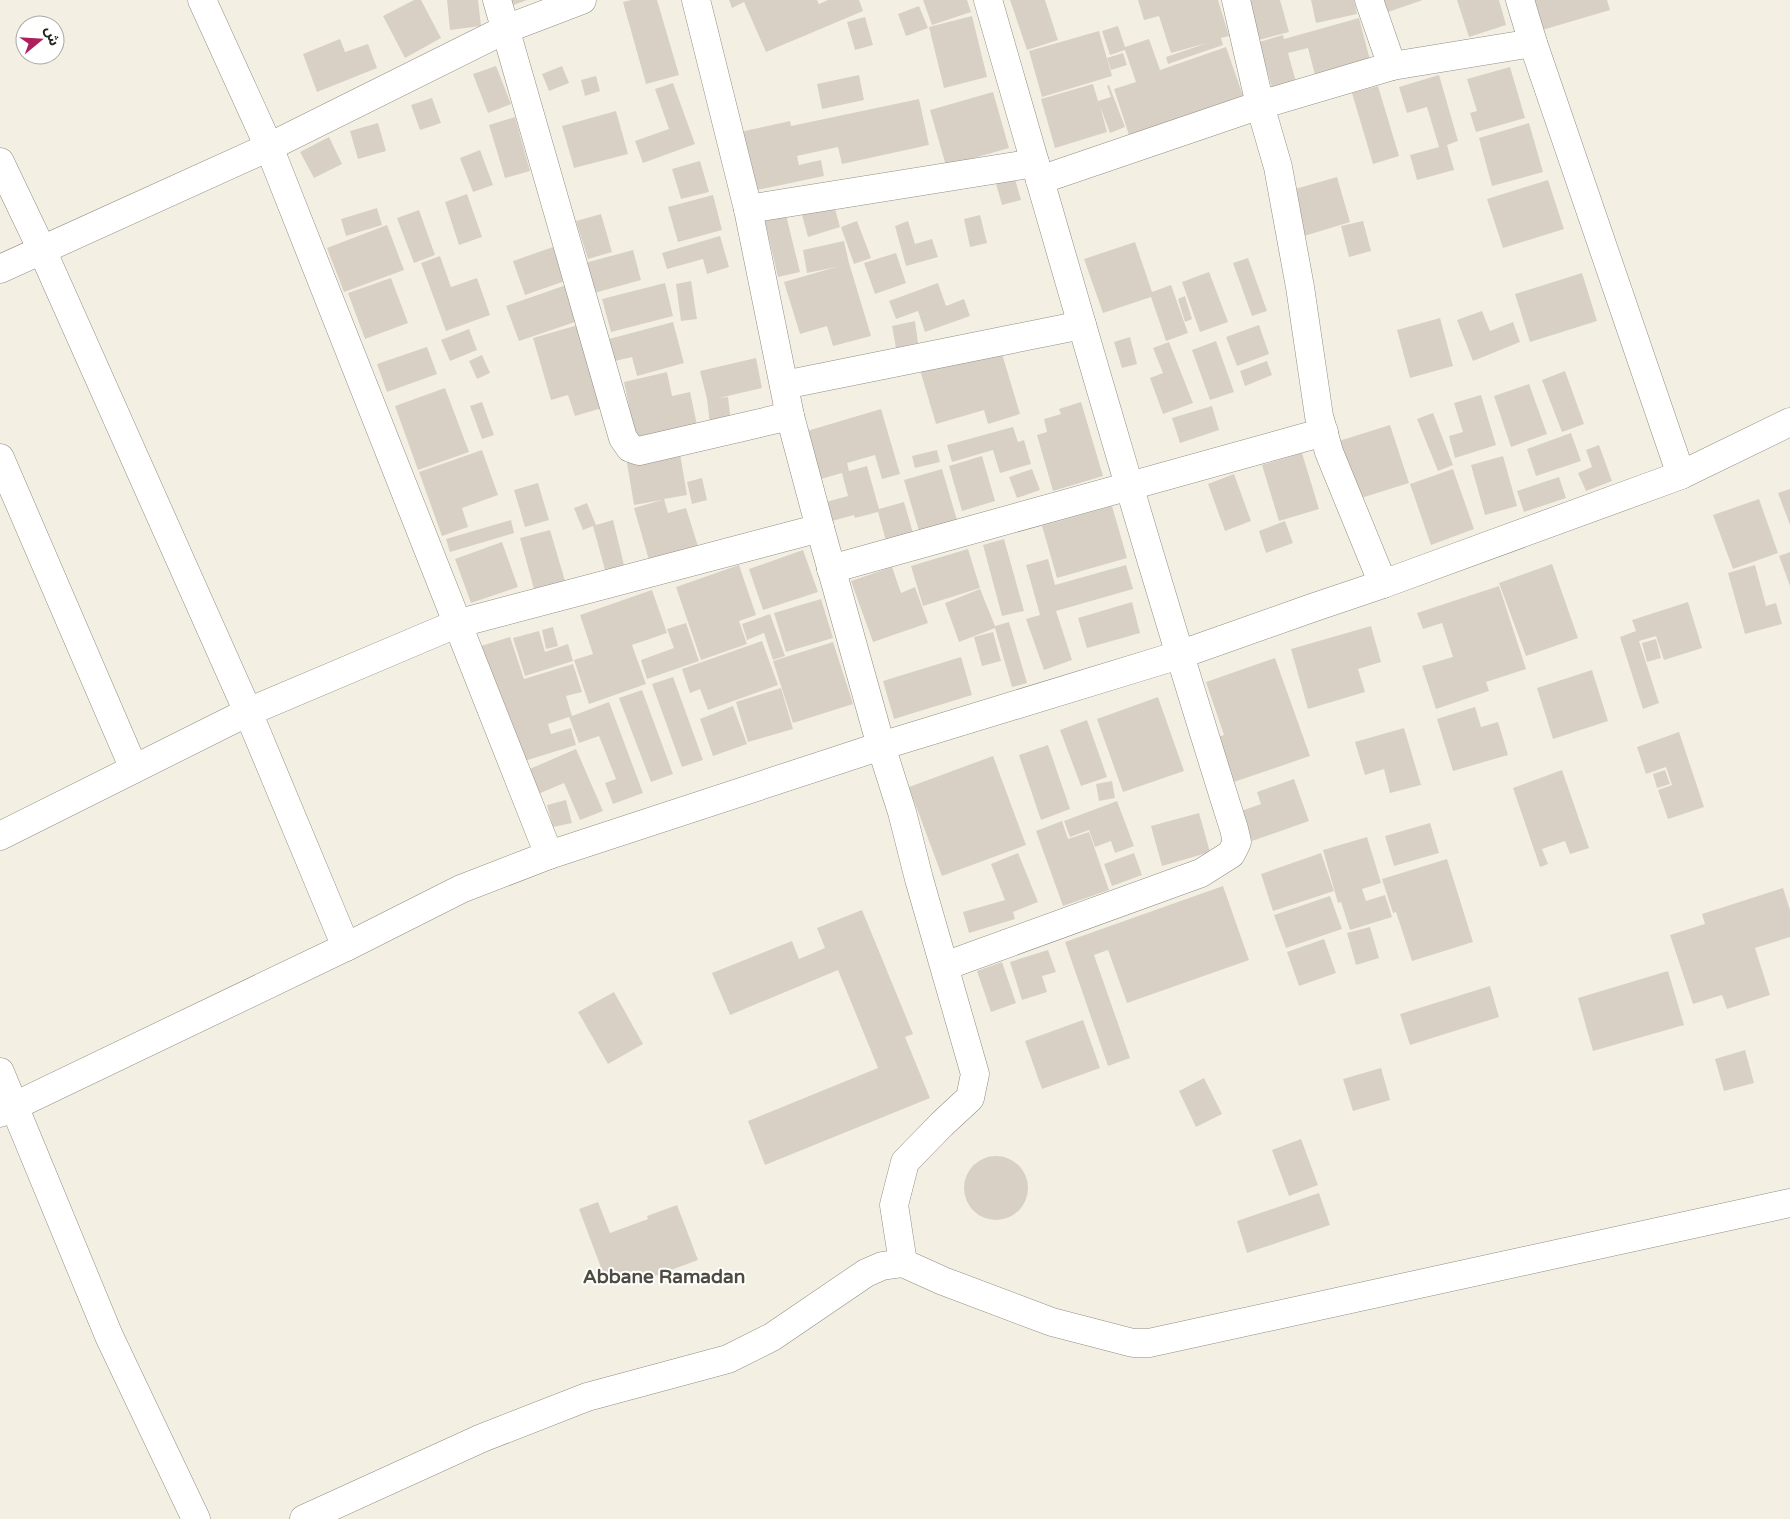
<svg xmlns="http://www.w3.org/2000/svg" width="1790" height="1519" font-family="'Varela Round','Noto Sans Arabic',sans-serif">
  <rect width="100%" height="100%" fill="#f3f0e3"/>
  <g fill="#d8d0c5">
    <path d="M414,0H421L441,38L405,58L383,16Z"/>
    <path d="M447,0H478L481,26L450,30Z"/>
    <path d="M509,0H527L511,6Z"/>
    <path d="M631,0H657L679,75L646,84L623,2Z"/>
    <path d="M729,0H817L819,4L828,0H859L863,11L766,52L744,2L732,8Z"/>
    <path d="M923,0H967L971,12L932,25Z"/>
    <path d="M1010,0H1045L1058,40L1027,50Z"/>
    <path d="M1138,0H1218L1229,36L1221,38L1223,45L1168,64L1166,57L1207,43L1171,53L1159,16L1144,20Z"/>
    <path d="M1248,0H1280L1289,32L1259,40Z"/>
    <path d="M1311,0H1354L1357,14L1316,23Z"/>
    <path d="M1383,0H1423L1388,12Z"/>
    <path d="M1457,0H1499L1506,25L1469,37Z"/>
    <path d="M1530,0H1607L1610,10L1539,31Z"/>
    <path d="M919,6L928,28L906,36L898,14Z"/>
    <path d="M972,16L987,77L944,88L929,27Z"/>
    <path d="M865,17L873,45L855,50L847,22Z"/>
    <path d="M1359,18L1370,60L1315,75L1308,48L1288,53L1296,82L1272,88L1259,42L1283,35L1284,39Z"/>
    <path d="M1118,26L1125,47L1149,39L1160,70L1226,47L1243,96L1129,135L1114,89L1136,82L1125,50L1110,55L1102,31Z"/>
    <path d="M1099,31L1112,76L1042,97L1029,51Z"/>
    <path d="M340,39L345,52L368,44L377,68L317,92L303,54Z"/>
    <path d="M1123,53L1127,65L1111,70L1107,58Z"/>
    <path d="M496,66L511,104L488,113L473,74Z"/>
    <path d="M562,66L569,83L549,91L542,74Z"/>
    <path d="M1510,67L1525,118L1476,132L1470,113L1477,111L1467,79Z"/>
    <path d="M859,75L864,100L822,109L817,84Z"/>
    <path d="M1439,75L1458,141L1447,145L1454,170L1417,180L1410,155L1439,147L1427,107L1407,113L1399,87Z"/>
    <path d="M596,76L600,91L585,96L581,80Z"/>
    <path d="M673,83L695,144L643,163L635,141L669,129L655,89Z"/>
    <path d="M1093,84L1098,101L1111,97L1107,86L1109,85L1125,127L1110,133L1100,106L1107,132L1055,148L1041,99Z"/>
    <path d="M1378,86L1399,156L1373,164L1352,93Z"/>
    <path d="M993,92L1009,148L946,166L930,110Z"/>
    <path d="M432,98L441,123L420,130L411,105Z"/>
    <path d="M919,99L929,145L842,164L838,147L797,156L799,165L821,160L824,176L752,191L740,132L790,121L791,126Z"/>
    <path d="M616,111L628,154L574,168L562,126Z"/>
    <path d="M515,117L530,171L505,178L489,125Z"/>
    <path d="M378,123L386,151L358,159L350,131Z"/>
    <path d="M1529,123L1543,172L1492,186L1479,138Z"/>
    <path d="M329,137L342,164L314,178L300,152Z"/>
    <path d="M480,150L493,185L473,192L460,158Z"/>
    <path d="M700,161L709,192L681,199L672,169Z"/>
    <path d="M1013,172L1021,200L1002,205L994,177Z"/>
    <path d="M1337,177L1350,222L1301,237L1288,191Z"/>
    <path d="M1548,180L1564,229L1503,248L1487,199Z"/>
    <path d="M467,194L482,237L459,245L445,202Z"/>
    <path d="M713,195L722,230L678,242L668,207Z"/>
    <path d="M834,205L840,227L808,237L802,215Z"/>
    <path d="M377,208L382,225L346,236L341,219Z"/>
    <path d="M419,210L435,255L414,263L397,218Z"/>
    <path d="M601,214L612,252L588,259L576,221Z"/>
    <path d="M786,215L800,272L778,277L765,221Z"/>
    <path d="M980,215L987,243L970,247L964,219Z"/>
    <path d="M857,221L871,258L854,264L841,227Z"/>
    <path d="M908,221L915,244L932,239L938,257L906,266L895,226Z"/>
    <path d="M1363,221L1371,251L1349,257L1341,226Z"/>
    <path d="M387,225L404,270L344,292L327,248Z"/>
    <path d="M720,236L729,267L707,274L703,259L667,269L662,253Z"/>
    <path d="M844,241L849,263L871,336L833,346L827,326L800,334L784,282L836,267L807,273L803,250Z"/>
    <path d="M1135,242L1152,292L1171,285L1188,333L1166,341L1151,297L1103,313L1084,259Z"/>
    <path d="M553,247L565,281L525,295L513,261Z"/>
    <path d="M633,250L641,280L594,293L585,263Z"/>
    <path d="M896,253L906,283L875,294L864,263Z"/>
    <path d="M440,256L451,287L477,278L490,315L446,331L421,263Z"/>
    <path d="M1248,258L1267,311L1252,316L1233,263Z"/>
    <path d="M1209,272L1228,322L1200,332L1182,282Z"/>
    <path d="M1582,273L1597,321L1530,342L1515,294Z"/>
    <path d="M391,278L408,323L365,339L348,293Z"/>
    <path d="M691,281L697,319L681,321L676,284Z"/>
    <path d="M665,283L673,316L611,332L602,299Z"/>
    <path d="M938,283L946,306L964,299L970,316L925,332L918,311L896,319L889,301Z"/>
    <path d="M569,284L581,320L519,341L506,306Z"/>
    <path d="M1185,296L1192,319L1185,322L1178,299Z"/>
    <path d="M1482,311L1490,331L1513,322L1520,342L1473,361L1457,320Z"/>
    <path d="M1440,318L1453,366L1410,378L1397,330Z"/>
    <path d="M915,321L918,343L896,348L892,326Z"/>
    <path d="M673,322L684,363L637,376L632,357L615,361L609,339Z"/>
    <path d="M578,325L602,408L575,416L568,395L551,400L533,338Z"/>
    <path d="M1259,325L1269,354L1237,366L1226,337Z"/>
    <path d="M469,329L477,350L450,361L441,340Z"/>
    <path d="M1130,337L1137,364L1122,368L1114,342Z"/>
    <path d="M1216,341L1234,392L1210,400L1192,350Z"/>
    <path d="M1169,342L1193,403L1163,414L1150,378L1163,373L1153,348Z"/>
    <path d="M427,347L437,374L387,392L377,364Z"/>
    <path d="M1000,347L1020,414L988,424L984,410L936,424L920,370Z"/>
    <path d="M482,355L490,373L477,379L469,361Z"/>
    <path d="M756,358L762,388L719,398L728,397L731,422L710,425L707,399L700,371Z"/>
    <path d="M1267,361L1272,375L1245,386L1240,371Z"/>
    <path d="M1565,371L1584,424L1562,432L1542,380Z"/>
    <path d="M667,372L672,396L690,392L697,425L636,439L624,382Z"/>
    <path d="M1529,384L1547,434L1511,447L1494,396Z"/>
    <path d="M445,388L469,452L418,470L395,406Z"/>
    <path d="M1481,395L1496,445L1455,458L1449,436L1463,432L1454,403Z"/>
    <path d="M482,402L494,435L482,439L470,406Z"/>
    <path d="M1081,402L1103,476L1053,491L1037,435L1047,432L1044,419L1061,414L1059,409Z"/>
    <path d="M1212,406L1219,430L1180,443L1172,418Z"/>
    <path d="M881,409L900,474L882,479L875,455L847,463L849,471L867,466L879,509L904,502L913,533L886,541L878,512L855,518L854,515L832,521L826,502L848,496L842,473L821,479L807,431Z"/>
    <path d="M1433,413L1453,465L1438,471L1417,419Z"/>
    <path d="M1390,425L1409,483L1358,499L1339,441Z"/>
    <path d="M1013,427L1018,442L1024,440L1031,464L1000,473L993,450L952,462L947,445Z"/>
    <path d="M1571,433L1581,461L1536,476L1527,449Z"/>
    <path d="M1599,445L1612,481L1586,491L1578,473L1592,467L1586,450Z"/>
    <path d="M679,448L687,495L664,499L668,513L686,508L698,546L649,560L634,508L662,500L634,505L626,457Z"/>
    <path d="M482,450L498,495L462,508L468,527L442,536L419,472Z"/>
    <path d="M937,450L940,462L915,468L912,456Z"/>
    <path d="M1302,453L1319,509L1279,521L1262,465Z"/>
    <path d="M982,456L995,501L962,511L949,466Z"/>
    <path d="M1503,456L1517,506L1485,515L1471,465Z"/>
    <path d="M942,469L957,520L919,531L904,480Z"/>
    <path d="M1032,469L1040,490L1017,498L1009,477Z"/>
    <path d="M1453,469L1474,529L1431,545L1410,484Z"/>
    <path d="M1234,474L1251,521L1225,531L1208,484Z"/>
    <path d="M1559,477L1566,498L1524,512L1517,491Z"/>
    <path d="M702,478L707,500L692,504L687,482Z"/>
    <path d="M538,483L549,520L525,527L514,490Z"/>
    <path d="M1790,489V525L1778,493Z"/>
    <path d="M1759,499L1778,553L1733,569L1713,515Z"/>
    <path d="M587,503L596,525L613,520L624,565L605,570L593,526L583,530L574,508Z"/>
    <path d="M1112,506L1127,558L1057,578L1042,526Z"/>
    <path d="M511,520L514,533L450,552L446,539Z"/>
    <path d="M1285,521L1293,543L1266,553L1259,531Z"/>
    <path d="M550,530L565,581L534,589L520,538Z"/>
    <path d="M1004,539L1024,611L1002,616L983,545Z"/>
    <path d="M502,542L518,587L471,603L455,559Z"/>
    <path d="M968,549L980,588L923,606L911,566Z"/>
    <path d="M803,550L818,592L763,610L749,569Z"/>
    <path d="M1790,552V586L1779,556Z"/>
    <path d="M1048,559L1055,585L1126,565L1133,589L1056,611L1072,660L1044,670L1026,619L1040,615L1026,565Z"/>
    <path d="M1552,564L1578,638L1526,656L1499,583Z"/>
    <path d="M739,565L756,615L739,621L747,644L701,660L676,587Z"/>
    <path d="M1755,565L1766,606L1776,603L1782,624L1745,634L1728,573Z"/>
    <path d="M892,567L901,593L915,587L928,623L873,642L851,581Z"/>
    <path d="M1499,586L1526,669L1486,682L1489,691L1436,709L1422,666L1453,657L1442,623L1423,629L1417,613Z"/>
    <path d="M980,589L995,626L1009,622L1027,683L1012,687L995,628L959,642L945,603Z"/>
    <path d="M652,590L667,633L632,645L646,684L589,704L574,660L593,654L580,615Z"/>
    <path d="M821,599L833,638L786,652L774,613Z"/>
    <path d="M1132,602L1140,633L1087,648L1078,618Z"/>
    <path d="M1688,602L1702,648L1664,660L1656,636L1639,641L1659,703L1643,709L1620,637L1636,631L1632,620Z"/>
    <path d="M770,614L785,656L773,660L764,633L747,640L742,624Z"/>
    <path d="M686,623L699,661L647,679L641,660L674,648L667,629Z"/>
    <path d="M1371,626L1381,662L1358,669L1365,692L1308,709L1291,649Z"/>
    <path d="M553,627L558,646L546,649L542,630Z"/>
    <path d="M539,631L545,652L568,644L573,661L525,676L513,638Z"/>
    <path d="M993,632L1001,661L982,666L974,637Z"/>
    <path d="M510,637L524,679L573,664L582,692L566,696L572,716L609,702L643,793L613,804L605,783L616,779L599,736L579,743L569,717L548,724L551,734L571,728L576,745L518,763L481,646Z"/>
    <path d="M1656,639L1661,658L1647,662L1642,643Z"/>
    <path d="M762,641L778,685L708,710L700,689L690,693L682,669Z"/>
    <path d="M833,642L853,704L793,723L773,661Z"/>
    <path d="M961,657L972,695L894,719L883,681Z"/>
    <path d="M1275,658L1310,756L1231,783L1215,738L1224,735L1206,682Z"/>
    <path d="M1592,670L1608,721L1553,739L1537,688Z"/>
    <path d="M673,677L703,760L682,767L652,684Z"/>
    <path d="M781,688L793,729L748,742L736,702Z"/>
    <path d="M642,690L673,774L651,782L619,698Z"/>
    <path d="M1158,697L1184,771L1123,792L1097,719Z"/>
    <path d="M733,706L747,744L713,756L700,719Z"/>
    <path d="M1475,707L1481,727L1498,722L1508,755L1453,771L1437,719Z"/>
    <path d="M1087,720L1107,777L1081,786L1060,730Z"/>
    <path d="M1404,728L1421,785L1390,793L1384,769L1365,775L1355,742Z"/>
    <path d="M1679,732L1704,807L1668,819L1658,790L1672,785L1666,767L1646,774L1637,747Z"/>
    <path d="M1048,745L1070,809L1041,820L1019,755Z"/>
    <path d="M576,749L603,811L580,820L564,783L536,795L525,771Z"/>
    <path d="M993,756L1026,845L942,876L909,787Z"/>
    <path d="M1562,770L1589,848L1570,854L1565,841L1542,849L1548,864L1540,867L1513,788Z"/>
    <path d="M1665,770L1670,784L1657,788L1653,774Z"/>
    <path d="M1294,779L1309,821L1252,841L1241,811L1261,804L1257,792Z"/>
    <path d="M1112,781L1115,798L1099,801L1096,784Z"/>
    <path d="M566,800L572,823L553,827L547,805Z"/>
    <path d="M1117,801L1134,846L1115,853L1111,841L1095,847L1089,830L1070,837L1064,821Z"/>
    <path d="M1199,813L1210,852L1162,866L1151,826Z"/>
    <path d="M1062,821L1068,839L1089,832L1109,890L1063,906L1036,831Z"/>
    <path d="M1430,823L1439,853L1394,866L1385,836Z"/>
    <path d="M1367,837L1381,883L1362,889L1366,901L1385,895L1392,917L1350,930L1341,902L1338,903L1323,850Z"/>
    <path d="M1018,853L1038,902L1013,912L1015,919L969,933L963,912L1005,900L991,864Z"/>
    <path d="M1134,853L1142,875L1112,886L1104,864Z"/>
    <path d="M1321,853L1334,891L1273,911L1261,874Z"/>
    <path d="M1447,859L1473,942L1412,961L1396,912L1393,913L1382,879Z"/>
    <path d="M1223,886L1249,960L1127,1003L1108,950L1094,955L1130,1058L1108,1066L1065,942Z"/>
    <path d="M1783,888L1790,910V937L1755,948L1770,995L1727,1009L1722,995L1693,1004L1670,935L1705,924L1702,914Z"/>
    <path d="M1330,896L1342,929L1286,948L1274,915Z"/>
    <path d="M862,910L913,1034L905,1037L930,1098L765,1165L748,1121L878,1068L838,970L730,1015L712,973L792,941L799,959L825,948L817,928Z"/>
    <path d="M1370,927L1379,958L1356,965L1347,933Z"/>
    <path d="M1324,939L1336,973L1299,986L1287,952Z"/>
    <path d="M1048,950L1056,972L1042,976L1047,992L1022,1000L1010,962Z"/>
    <path d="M1002,962L1016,1003L991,1012L977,971Z"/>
    <path d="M1668,971L1684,1025L1593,1051L1578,998Z"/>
    <path d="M1490,986L1499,1017L1410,1045L1400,1014Z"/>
    <path d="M614,992L643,1044L608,1064L578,1012Z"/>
    <path d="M1083,1020L1100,1068L1042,1089L1025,1041Z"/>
    <path d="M1745,1050L1754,1083L1724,1091L1715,1059Z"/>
    <path d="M1381,1068L1390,1100L1353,1111L1343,1079Z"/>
    <path d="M1204,1078L1222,1114L1196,1127L1179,1091Z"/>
    <path d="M1301,1139L1318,1185L1289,1196L1272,1150Z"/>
    <circle cx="996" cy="1188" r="32"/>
    <path d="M1319,1193L1330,1225L1247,1253L1237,1221Z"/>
    <path d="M598,1202L610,1233L648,1219L647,1216L677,1205L698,1260L636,1283L632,1272L606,1281L579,1209Z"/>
  </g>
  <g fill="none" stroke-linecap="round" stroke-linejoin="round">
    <g stroke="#918d82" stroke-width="29">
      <g id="minor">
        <path d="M202,0L269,147L549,855"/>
        <path d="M497,0L623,438L630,448L639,451L790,416"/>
        <path d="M696,0L748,209L790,416L820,528L881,746L902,812L919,879L975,1074L970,1098L942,1124L905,1162L894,1205L903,1263"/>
        <path d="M1236,0L1260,105L1278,167L1300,287L1319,416L1329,452L1383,584"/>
        <path d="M1369,0L1392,66"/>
        <path d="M1520,0L1533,43L1681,475L1790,422"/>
        <path d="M0,162L42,250L248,712L346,947L0,1113"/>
        <path d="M1040,180L1260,105L1392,66L1533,43"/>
        <path d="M748,209L1035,163"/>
        <path d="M0,269L269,147L506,29L582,0"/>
        <path d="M784,385L1082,325"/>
        <path d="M0,458L134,769"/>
        <path d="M831,569L1324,432"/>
        <path d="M0,836L248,712L456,624L820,528"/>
        <path d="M346,947L461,889L549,855L881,746L1179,655L1309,609L1383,584L1681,475"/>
        <path d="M945,966L1201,873L1231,854L1237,842L1234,829C1147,554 1068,277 988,0"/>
        <path d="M0,1072L109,1336L196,1519"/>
        <path d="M304,1519L482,1438L587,1397L728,1359L772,1337L866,1273L882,1266L903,1263L943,1281L1052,1322L1133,1343H1149L1790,1203"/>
      </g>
    </g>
    <use href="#minor" stroke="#fff" stroke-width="28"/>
  </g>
  <g text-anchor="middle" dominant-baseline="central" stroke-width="4" stroke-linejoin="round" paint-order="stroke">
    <g font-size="19" font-weight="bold" fill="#4e4b40" stroke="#fff">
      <text x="664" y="1277">Abbane Ramadan</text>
    </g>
  </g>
  <g transform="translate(40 40) rotate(72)"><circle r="24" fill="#ffffff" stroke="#a9a8a6"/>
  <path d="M0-4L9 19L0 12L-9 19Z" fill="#ad205c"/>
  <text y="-8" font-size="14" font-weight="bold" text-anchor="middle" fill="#272621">ش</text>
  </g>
</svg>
